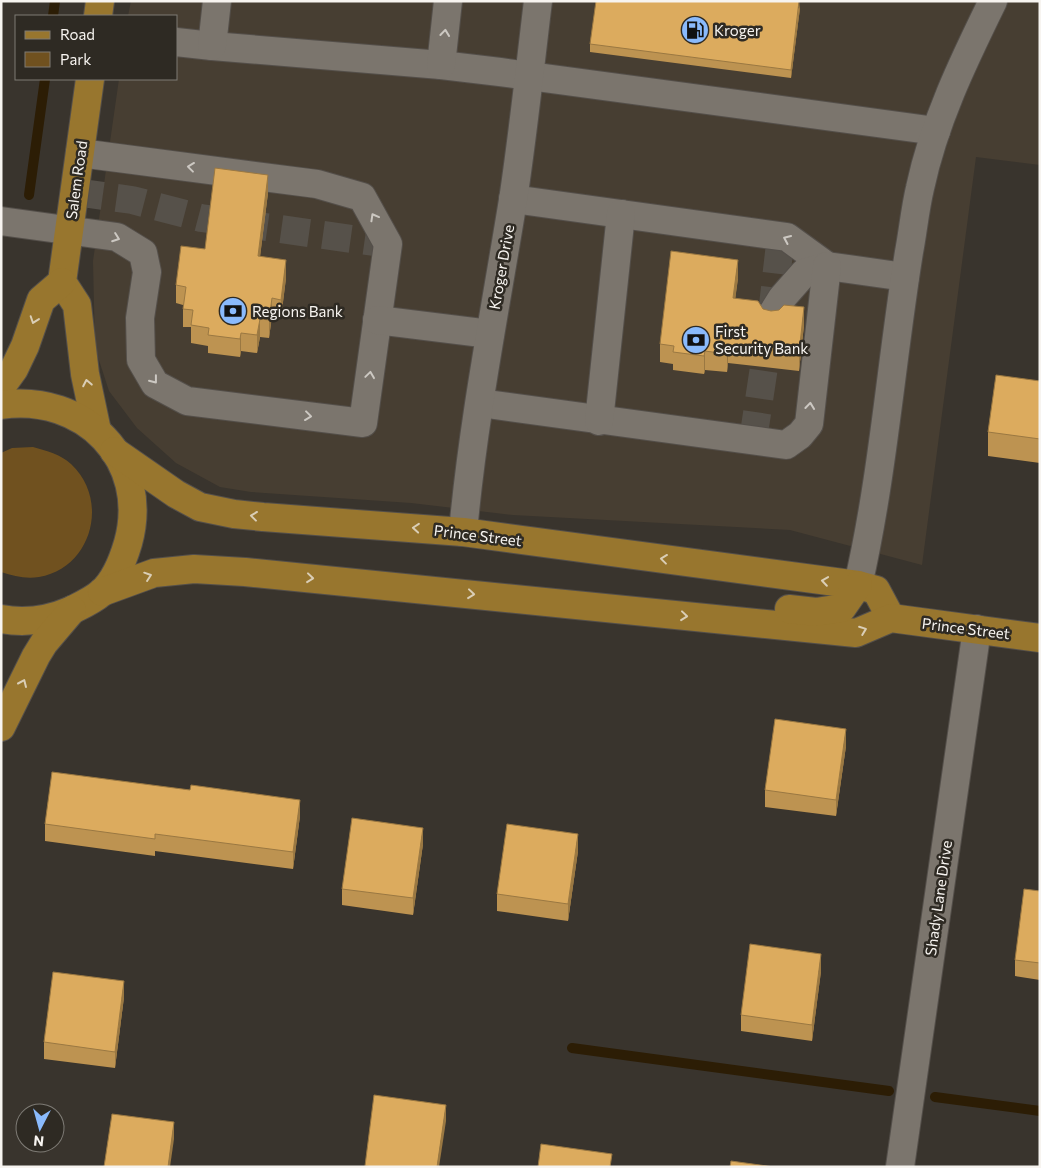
<svg xmlns="http://www.w3.org/2000/svg" width="1041" height="1168" font-family="Commissioner,sans-serif">
  <rect width="100%" height="100%" fill="#39342d"/>
  <path fill="#473e32" d="M131,1H1040V165L976,157L922,565L790,530L513,515L411,503L251,492L220,487L176,463L137,428L109,391L95,348L93,261L119,79H176V16H128Z"/>
  <path fill="#70511f" d="M33,447C47,451 60,454 71,464C110,500 92,568 39,577C25,579 14,576 1,572V453L12,448Z"/>
  <g fill="none" stroke-linecap="round" stroke-linejoin="round">
    <g stroke="#2c1d05" stroke-width="10">
      <path d="M53,16L55,1"/>
      <path d="M29,195L45,79"/>
      <path d="M572,1048L889,1091"/>
      <path d="M935,1097L1040,1111"/>
    </g>
    <g stroke="#56514a" stroke-width="28" stroke-dasharray="28 14" stroke-linecap="butt">
      <path d="M75,192L132,200L201,218L388,244"/>
      <path d="M753,440L772,314L781,235"/>
    </g>
    <g stroke="#544f4a" stroke-width="30">
      <g id="minor">
        <path d="M176,42L212,46L441,65L500,72L936,131"/>
        <path d="M212,46L217,1"/>
        <path d="M441,65L448,1"/>
        <path d="M513,199L787,237L827,266"/>
        <path d="M1,221L117,237L143,253L147,272L140,318L141,360L155,384L187,401L363,423L388,244L362,197L317,184L80,153"/>
        <path d="M772,314L782,298L804,273L827,266L905,277"/>
        <path d="M377,320L490,334"/>
        <path d="M480,403L786,445L800,435L809,424L827,266"/>
        <path d="M599,421L621,214"/>
        <path d="M463,532C473,421 495,311 513,200C523,134 530,67 538,1"/>
        <path d="M858,585C883,476 891,363 909,252C913,231 915,209 920,188C934,122 963,62 993,1"/>
        <path d="M900,1167L977,629"/>
      </g>
    </g>
    <g stroke="#544f4a" stroke-width="30">
      <g id="major">
        <path d="M98,16L100,1"/>
        <path d="M90,79L62,282L77,305L85,374L97,431"/>
        <path d="M1,387L14,369L25,346L41,300L62,282"/>
        <path d="M1,405C84,393 151,460 128,543C123,560 115,581 101,593C93,600 82,605 72,610C49,620 26,624 1,619"/>
        <path d="M114,451L176,494L200,507L234,514L263,517L463,532L858,585L876,590L891,618"/>
        <path d="M102,592L154,573L194,569L245,572L856,633L891,618L1040,638"/>
        <path d="M789,609L816,612L842,608L858,585"/>
        <path d="M1,727L36,656L44,643L72,610"/>
      </g>
    </g>
    <use href="#minor" stroke="#7b756d" stroke-width="28"/>
    <use href="#major" stroke="#98762e" stroke-width="28"/>
  </g>
  <g fill="#bd9351">
    <path d="M800,8L791,78L590,52V44Z"/>
    <path d="M268,193L260,256L286,278L281,318L272,316L269,338L260,337L257,353L241,351L240,357L208,353V346L191,343V327H183V305L176,303V285L205,249Z"/>
    <path d="M738,278L735,299L763,309L804,325L799,371L728,363L727,372L705,370L704,374L673,370V364L660,362V344Z"/>
    <path d="M1040,381V463L988,456V432Z"/>
    <path d="M846,746L836,816L765,807V790Z"/>
    <path d="M300,816L293,869L155,851V856L45,841V824Z"/>
    <path d="M423,844L413,915L342,905V889Z"/>
    <path d="M578,851L568,921L497,911V894Z"/>
    <path d="M1040,891V980L1015,976V960Z"/>
    <path d="M821,971L812,1041L741,1031V1015Z"/>
    <path d="M124,997L115,1068L44,1059V1042Z"/>
  </g>
  <g fill="#9a7842">
    <path d="M800,1V8L791,78V70Z"/>
    <path d="M268,175V193L258,274V256Z"/>
    <path d="M286,260V278L281,318V300Z"/>
    <path d="M738,260V278L733,317V298Z"/>
    <path d="M272,298V316L269,338V320Z"/>
    <path d="M804,307V325L799,371V353Z"/>
    <path d="M260,319V337L257,353V335Z"/>
    <path d="M241,333V351L240,357V339Z"/>
    <path d="M728,345V363L727,372V354Z"/>
    <path d="M705,351V370L704,374V356Z"/>
    <path d="M846,729V746L836,816V800Z"/>
    <path d="M300,800V816L293,869V852Z"/>
    <path d="M423,828V844L413,915V898Z"/>
    <path d="M578,834V851L568,921V904Z"/>
    <path d="M821,954V971L812,1041V1025Z"/>
    <path d="M124,981V997L115,1068V1052Z"/>
    <path d="M446,1105V1121L439,1167H437Z"/>
    <path d="M174,1122V1139L170,1167H168Z"/>
  </g>
  <g fill="#dcab5e" stroke="#9a7842">
    <path d="M596,1H799L791,70L590,44Z"/>
    <path d="M215,168L268,175L258,256L286,260L281,300L272,298L269,320L260,319L257,335L241,333L240,339L208,335L209,328L191,325L193,310L183,309L186,287L176,285L181,246L205,249Z"/>
    <path d="M671,251L738,260L733,298L758,301L763,309L771,311L779,310L784,305L804,307L799,353L728,345L727,354L705,351L704,356L673,352L674,346L660,344Z"/>
    <path d="M996,375L1040,381V439L988,432Z"/>
    <path d="M775,719L846,729L836,800L765,790Z"/>
    <path d="M52,772L190,790L191,785L300,800L293,852L155,834V839L45,824Z"/>
    <path d="M352,818L423,828L413,898L342,889Z"/>
    <path d="M507,824L578,834L568,904L497,894Z"/>
    <path d="M1024,889L1040,891V963L1015,960Z"/>
    <path d="M750,944L821,954L812,1025L741,1015Z"/>
    <path d="M53,972L124,981L115,1052L44,1042Z"/>
    <path d="M374,1095L446,1105L437,1167H374L365,1166Z"/>
    <path d="M112,1114L174,1122L168,1167H104Z"/>
    <path d="M541,1144L612,1154L610,1167H538Z"/>
    <path d="M731,1161L774,1167H730Z"/>
  </g>
  <defs><path id="oneway-chevron" d="M-2-3.5L2.5 0L-2 3.5" fill="none" stroke-width="1.6" stroke-linecap="round" stroke-linejoin="round" transform="scale(1.25)"/></defs>
  <g stroke="#ccc8c2">
    <use href="#oneway-chevron" transform="translate(445 33) rotate(-84)"/>
    <use href="#oneway-chevron" transform="translate(191 167) rotate(-173)"/>
    <use href="#oneway-chevron" transform="translate(374 217) rotate(-119)"/>
    <use href="#oneway-chevron" transform="translate(116 238) rotate(20)"/>
    <use href="#oneway-chevron" transform="translate(787 239) rotate(-156)"/>
    <use href="#oneway-chevron" transform="translate(370 375) rotate(-82)"/>
    <use href="#oneway-chevron" transform="translate(154 380) rotate(52)"/>
    <use href="#oneway-chevron" transform="translate(810 406) rotate(-84)"/>
    <use href="#oneway-chevron" transform="translate(308 416) rotate(7)"/>
  </g>
  <g stroke="#daceb6">
    <use href="#oneway-chevron" transform="translate(34 320) rotate(109)"/>
    <use href="#oneway-chevron" transform="translate(87 383) rotate(-101)"/>
    <use href="#oneway-chevron" transform="translate(254 516) rotate(-173)"/>
    <use href="#oneway-chevron" transform="translate(416 528) rotate(-175)"/>
    <use href="#oneway-chevron" transform="translate(664 559) rotate(-173)"/>
    <use href="#oneway-chevron" transform="translate(148 576) rotate(-19)"/>
    <use href="#oneway-chevron" transform="translate(310 578) rotate(6)"/>
    <use href="#oneway-chevron" transform="translate(825 581) rotate(-172)"/>
    <use href="#oneway-chevron" transform="translate(471 594) rotate(6)"/>
    <use href="#oneway-chevron" transform="translate(684 616) rotate(6)"/>
    <use href="#oneway-chevron" transform="translate(863 630) rotate(-21)"/>
    <use href="#oneway-chevron" transform="translate(23 683) rotate(-66)"/>
  </g>
  <defs>
    <g id="fuel-disc" transform="scale(1.4375)"><circle r="9.5" fill="#8abafc" stroke="#2e2a23"/><path d="M-5.5-6h7V0h2V4h1.3V-2.5L3-4.5l.8-.8L6-3V5H2.5V1h-1V6h-7ZM-4.2-4.7v3.2H.2V-4.7Z" fill="#111"/></g>
    <g id="bank-disc" transform="scale(1.4375)"><circle r="9.5" fill="#8abafc" stroke="#2e2a23"/><path d="M-6-4H6V4H-6ZM0-2.3a2.3 2.3 0 1 0 0 4.6a2.3 2.3 0 1 0 0-4.6Z" fill="#111"/></g>
  </defs>
  <g fill-rule="evenodd">
    <use href="#fuel-disc" x="695" y="30"/>
    <use href="#bank-disc" x="233" y="311"/>
    <use href="#bank-disc" x="696" y="340"/>
  </g>
  <g text-anchor="middle" dominant-baseline="central" stroke-width="5" stroke-linejoin="round" paint-order="stroke">
    <g font-size="15" fill="#f7f4f0" stroke="#2e2a23" text-anchor="start">
      <text x="714" y="30">Kroger</text>
      <text x="252" y="311">Regions Bank</text>
      <text x="715" y="331">First<tspan x="715" dy="17">Security Bank</tspan></text>
    </g>
    <g font-size="15" fill="#f7f4f0" stroke="#2e2a23">
      <text transform="translate(76 180) rotate(-82)">Salem Road</text>
      <text transform="translate(501 267) rotate(-80)">Kroger Drive</text>
      <text transform="translate(478 535) rotate(7)">Prince Street</text>
      <text transform="translate(966 628) rotate(7)">Prince Street</text>
      <text transform="translate(938 898) rotate(-82)">Shady Lane Drive</text>
    </g>
  </g>
  <rect width="1041" height="1168" fill="none" stroke="#f7f4f0" stroke-width="5"/>
  <rect x="15" y="15" width="162" height="65" fill="#2e2a23" stroke="#7e7b75"/>
  <rect x="25" y="31" width="25" height="8" fill="#98762e" stroke="#7e7b75"/>
  <text x="60" y="40" font-size="15" fill="#f7f4f0">Road</text>
  <rect x="25" y="52" width="25" height="15" fill="#70511f" stroke="#7e7b75"/>
  <text x="60" y="65" font-size="15" fill="#f7f4f0">Park</text>
  <g transform="translate(40 1128) rotate(186)"><circle r="24" fill="#2e2a23" stroke="#7e7b75"/>
  <path d="M0-4L9 19L0 12L-9 19Z" fill="#8abafc"/>
  <text y="-8" font-size="14" font-weight="bold" text-anchor="middle" fill="#f7f4f0">N</text>
  </g>
</svg>
